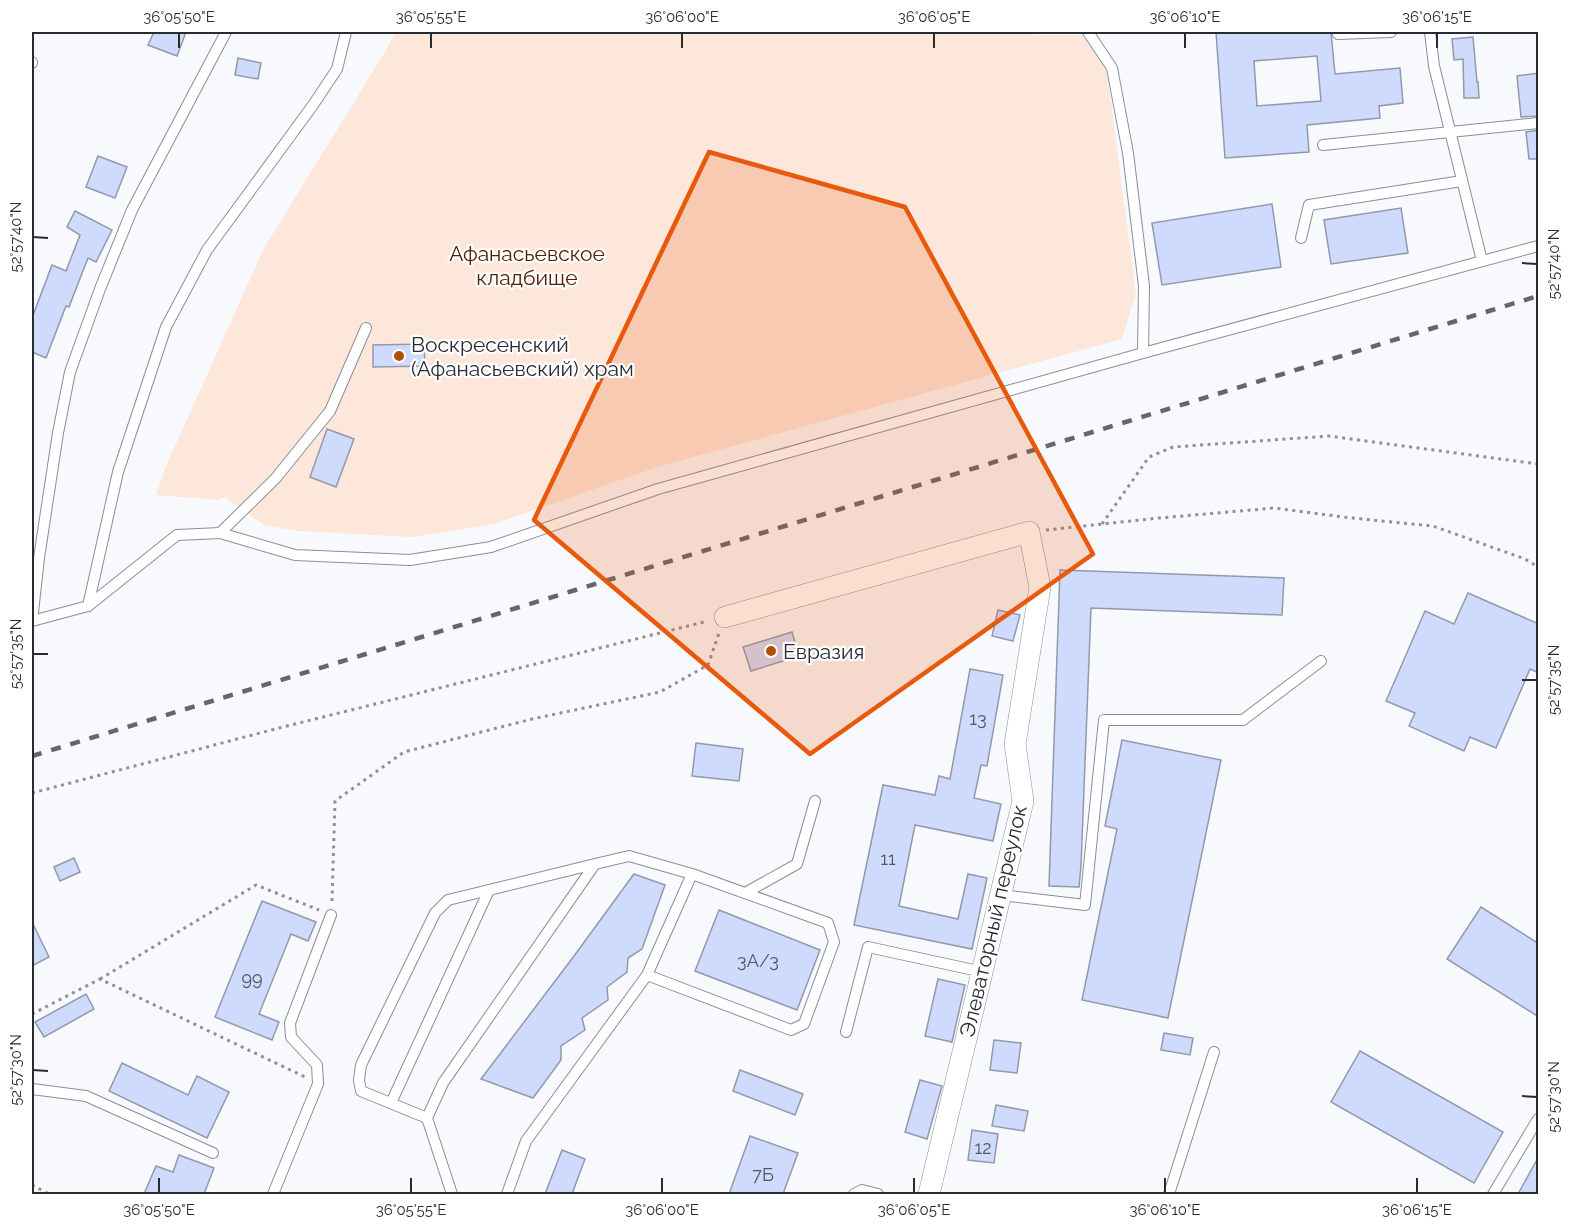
<svg xmlns="http://www.w3.org/2000/svg" width="1570" height="1226" font-family="Raleway,sans-serif">
  <rect width="100%" height="100%" fill="#f8f9fd"/>
  <path fill="#fde7db" d="M395,32H1034V35H1085L1107,72L1136,293L1122,339L660,466L494,524L413,537L297,531L264,525L225,497L218,500L156,495L166,466L264,248L385,52Z"/>
  <g fill="#cfdbfc" stroke="#9399ab" stroke-width="1.5" fill-rule="evenodd">
    <path d="M154,32H186L177,56L148,45Z"/>
    <path d="M1216,32H1331L1335,74L1400,68L1403,103L1379,106L1380,118L1307,125L1309,152L1225,158ZM1317,56L1321,101L1257,106L1254,61Z"/>
    <path d="M1473,37L1477,82H1478L1479,98H1464L1463,59L1454,60L1452,39Z"/>
    <path d="M238,58L261,63L258,79L235,75Z"/>
    <path d="M1539,73V116L1521,117L1517,76Z"/>
    <path d="M1539,130V159H1529L1526,132Z"/>
    <path d="M98,156L127,167L115,198L86,187Z"/>
    <path d="M1272,204L1281,267L1162,285L1152,223Z"/>
    <path d="M1401,208L1408,253L1331,264L1324,220Z"/>
    <path d="M75,211L112,230L96,262L88,258L69,307L66,306L46,358L32,352V318L52,265L66,271L80,235L67,227Z"/>
    <path d="M424,344L425,366L373,367V345Z"/>
    <path d="M327,429L354,439L336,487L310,477Z"/>
    <path d="M1060,570L1284,578L1282,615L1091,608L1081,866L1079,887L1049,886Z"/>
    <path d="M1468,593L1539,624V673L1530,669L1496,748L1470,737L1464,751L1409,726L1415,713L1386,701L1425,611L1454,624Z"/>
    <path d="M998,610L1020,615L1013,641L992,636Z"/>
    <path d="M792,632L799,656L751,671L743,647Z"/>
    <path d="M970,669L1003,675L987,766L981,765L974,798L1001,804L993,841L915,825L899,906L958,919L968,874L987,878L972,949L854,925L883,785L935,795L939,776L950,779Z"/>
    <path d="M1122,740L1221,760L1168,1018L1082,1000L1117,829L1105,826Z"/>
    <path d="M696,743L743,749L739,781L692,776Z"/>
    <path d="M74,858L80,872L60,881L54,867Z"/>
    <path d="M634,874L665,885L642,949L628,958L627,972L607,987L608,1000L582,1018L585,1030L561,1046V1060L533,1098L481,1079L574,956Z"/>
    <path d="M262,901L316,922L308,941L291,934L259,1014L279,1022L272,1040L215,1017Z"/>
    <path d="M1481,907L1539,944V1017L1447,959Z"/>
    <path d="M719,910L820,950L797,1010L695,971Z"/>
    <path d="M32,922L49,957L32,966Z"/>
    <path d="M938,979L965,985L952,1042L925,1036Z"/>
    <path d="M86,994L94,1009L44,1037L35,1022Z"/>
    <path d="M1164,1033L1193,1038L1190,1055L1161,1050Z"/>
    <path d="M994,1040L1021,1043L1017,1073L990,1070Z"/>
    <path d="M1360,1051L1503,1132L1474,1183L1331,1102Z"/>
    <path d="M122,1063L188,1095L197,1076L229,1092L207,1138L109,1091Z"/>
    <path d="M740,1070L803,1094L795,1115L733,1091Z"/>
    <path d="M920,1080L942,1086L927,1139L905,1132Z"/>
    <path d="M996,1105L1028,1111L1024,1131L992,1126Z"/>
    <path d="M972,1130L998,1134L994,1163L968,1160Z"/>
    <path d="M750,1136L798,1153L783,1194H729Z"/>
    <path d="M562,1150L585,1159L572,1194H545Z"/>
    <path d="M179,1155L214,1168L204,1194H144L156,1166L173,1172Z"/>
    <path d="M1539,1156V1194H1518Z"/>
  </g>
  <g fill="none" stroke-linecap="round" stroke-linejoin="round">
    <g stroke="#878e9f" stroke-width="12">
      <g id="lane">
        <path d="M1088,32L1112,68L1128,153L1144,286L1143,353"/>
        <path d="M1430,32L1434,66L1482,261"/>
        <path d="M1338,34L1391,32"/>
        <path d="M32,62V63"/>
        <path d="M1323,145L1538,123"/>
        <path d="M1301,238L1309,205L1462,181"/>
        <path d="M220,533L275,479L330,411L366,328"/>
        <path d="M88,606L118,472L166,327L207,250L313,105L337,69L346,32"/>
        <path d="M32,621L88,606L177,535L220,533L295,555L410,560L491,547L658,489L1143,353L1538,246"/>
        <path d="M32,621L39,558L58,433L70,372L100,289L132,210L226,32"/>
        <path d="M745,893L797,864L815,801"/>
        <path d="M1001,895L1085,905L1104,720H1243L1321,661"/>
        <path d="M846,1032L868,947L983,972"/>
        <path d="M32,1089L86,1096L213,1153"/>
        <path d="M391,1103L489,890"/>
        <path d="M427,1118L361,1091L359,1080L361,1065L435,913L448,900L595,864"/>
        <path d="M273,1194L318,1084L317,1065L291,1037L290,1023L331,915"/>
        <path d="M452,1194L427,1118L443,1083L595,864L629,856L692,874"/>
        <path d="M507,1194L526,1141L647,975L692,874L828,923L834,942L804,1024L791,1030L647,975"/>
        <path d="M854,1194L862,1190L878,1194"/>
        <path d="M1169,1194L1214,1052"/>
        <path d="M1493,1194L1538,1119"/>
      </g>
    </g>
    <g stroke="#878e9f" stroke-width="22">
      <path id="street" d="M725,617L1029,532L1040,587L1015,744L1023,801L929,1194"/>
    </g>
    <g stroke="#8f9197" stroke-width="3" stroke-dasharray="3 4.5" stroke-linecap="butt">
      <path d="M1102,524L1149,457L1173,447L1329,436L1538,464"/>
      <path d="M1046,530L1159,518L1274,508L1351,518L1433,526L1525,559L1538,567"/>
      <path d="M32,793L279,728L708,621"/>
      <path d="M332,901L335,801L404,752L532,719L660,692L708,665L719,633"/>
      <path d="M100,979L256,885L319,910"/>
      <path d="M32,1014L100,979L305,1077"/>
      <path d="M32,1185L49,1194"/>
    </g>
    <use href="#lane" stroke="#fff" stroke-width="10"/>
    <use href="#street" stroke="#fff" stroke-width="21"/>
    <path stroke="#64666d" stroke-width="4.5" stroke-dasharray="10 10" stroke-linecap="butt" d="M32,756L1538,296"/>
  </g>
  <path fill="#e8590c" fill-opacity="0.2" stroke="#e8590c" stroke-width="4.5" stroke-linejoin="round" d="M709,152L905,207L1093,554L810,754L534,520Z"/>
  <path fill="none" stroke="#282b32" stroke-width="2" d="M179,48V33M431,48V33M682,48V33M934,48V33M1185,48V33M1437,48V33M33,237L48,238M1522,263L1537,264M33,654H48M1522,680H1537M33,1070L48,1071M1522,1096L1537,1097M159,1193V1178M411,1193V1178M662,1193V1178M914,1193V1178M1165,1193V1178M1417,1193V1178"/>
  <g fill="#af5003" stroke="#fff" stroke-width="2">
    <circle cx="399" cy="356" r="6"/>
    <circle cx="771" cy="651" r="6"/>
  </g>
  <g text-anchor="middle" dominant-baseline="central" stroke-width="4.5" stroke-linejoin="round" paint-order="stroke">
    <g font-size="18" fill="#525764">
      <text x="978" y="718">13</text>
      <text x="888" y="858">11</text>
      <text x="758" y="960">3А/3</text>
      <text x="252" y="978">99</text>
      <text x="983" y="1147">12</text>
      <text x="763" y="1174">7Б</text>
    </g>
    <g font-size="21" fill="#542000" stroke="#fff">
      <text x="527" y="253">Афанасьевское<tspan x="527" dy="24">кладбище</tspan></text>
    </g>
    <g font-size="21" fill="#282b32" stroke="#fff" text-anchor="start">
      <text x="411" y="344">Воскресенский<tspan x="411" dy="24">(Афанасьевский) храм</tspan></text>
      <text x="783" y="651">Евразия</text>
    </g>
    <g font-size="21" fill="#282b32" stroke="#fff">
      <text transform="translate(993 921) rotate(-77)">Элеваторный переулок</text>
    </g>
  </g>
  <rect width="1570" height="1226" fill="none" stroke="#ffffff" stroke-width="66"/>
  <rect x="33" y="33" width="1504" height="1160" fill="none" stroke="#282b32" stroke-width="2"/>
  <g font-size="15" text-anchor="middle" fill="#282b32">
    <text x="179" y="22">36°05'50"E</text>
    <text x="431" y="22">36°05'55"E</text>
    <text x="682" y="22">36°06'00"E</text>
    <text x="934" y="22">36°06'05"E</text>
    <text x="1185" y="22">36°06'10"E</text>
    <text x="1437" y="22">36°06'15"E</text>
    <text transform="translate(16 237) rotate(-90)" y="5">52°57'40"N</text>
    <text transform="translate(1554 264) rotate(-90)" y="5">52°57'40"N</text>
    <text transform="translate(16 654) rotate(-90)" y="5">52°57'35"N</text>
    <text transform="translate(1554 680) rotate(-90)" y="5">52°57'35"N</text>
    <text transform="translate(16 1070) rotate(-90)" y="5">52°57'30"N</text>
    <text transform="translate(1554 1097) rotate(-90)" y="5">52°57'30"N</text>
    <text x="159" y="1215">36°05'50"E</text>
    <text x="411" y="1215">36°05'55"E</text>
    <text x="662" y="1215">36°06'00"E</text>
    <text x="914" y="1215">36°06'05"E</text>
    <text x="1165" y="1215">36°06'10"E</text>
    <text x="1417" y="1215">36°06'15"E</text>
  </g>
</svg>
